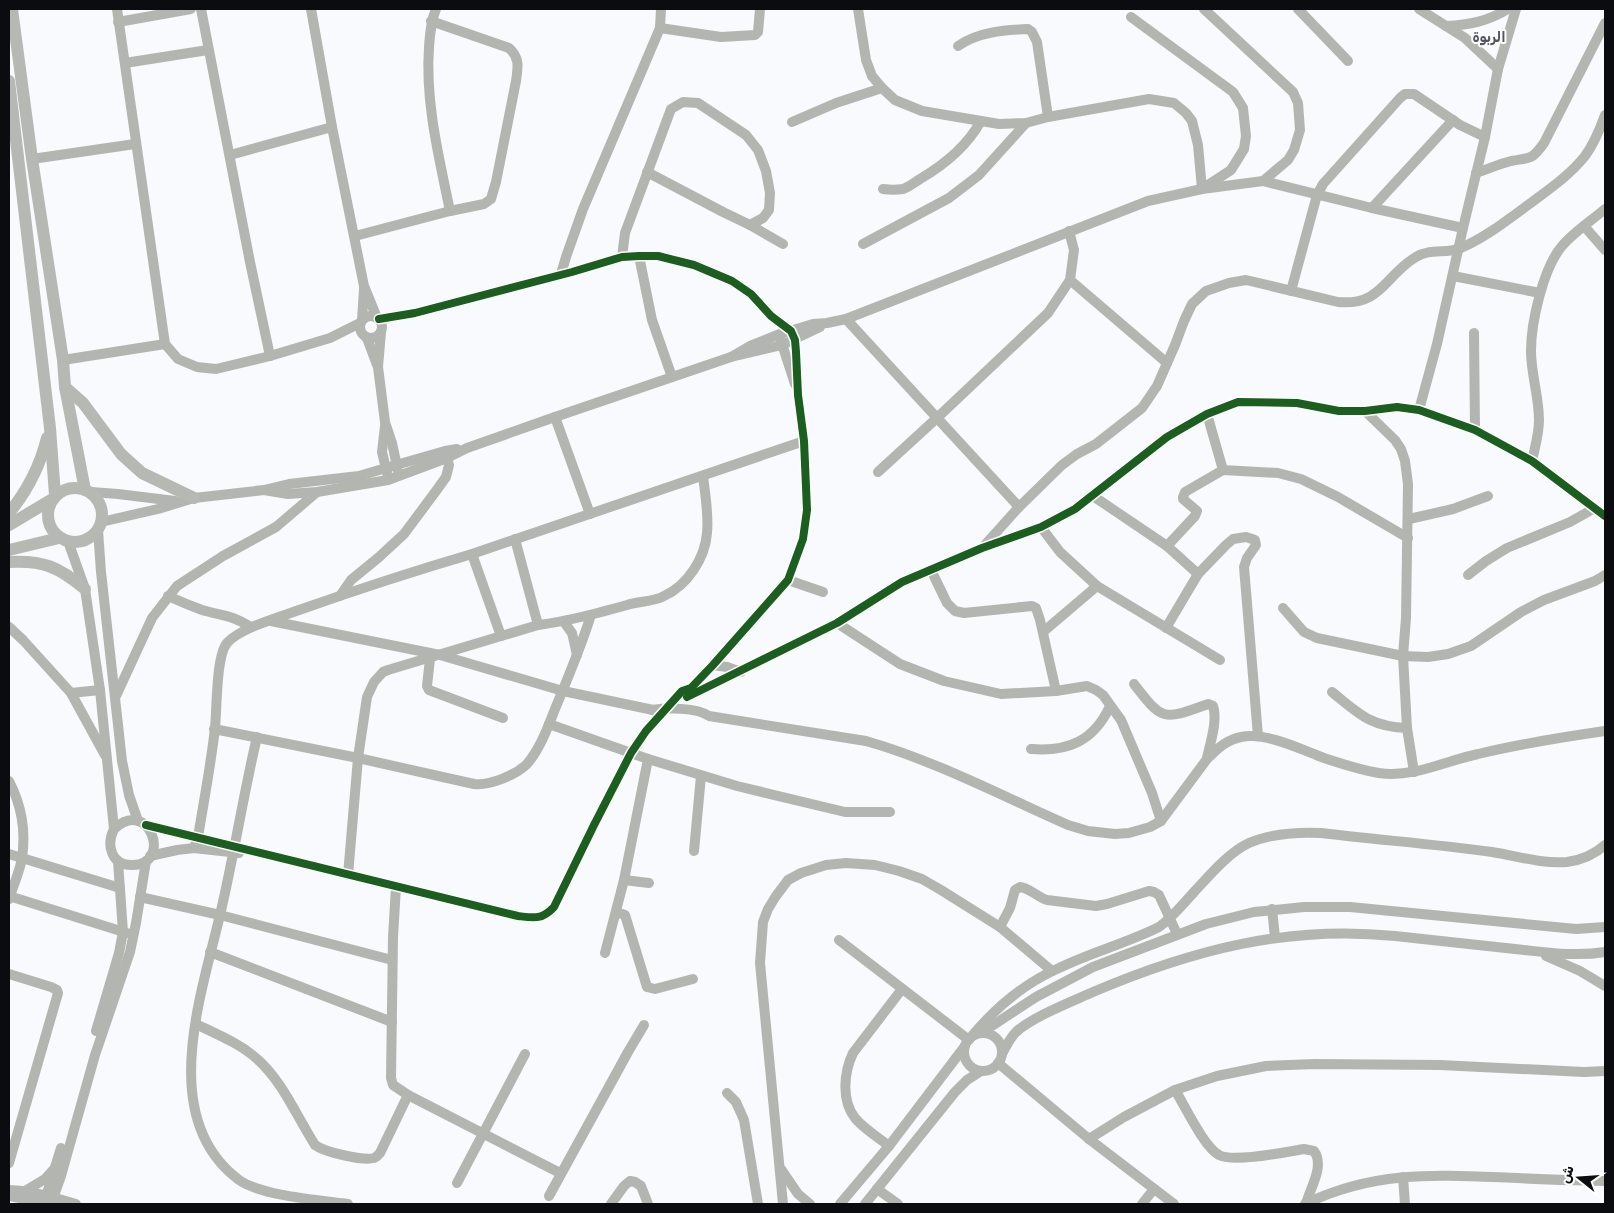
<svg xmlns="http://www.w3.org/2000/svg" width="1614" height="1213" font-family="Rubik,'Noto Naskh Arabic',sans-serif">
  <rect width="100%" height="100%" fill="#f9fafe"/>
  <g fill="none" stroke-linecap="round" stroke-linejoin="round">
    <g stroke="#b3b6b0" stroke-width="10">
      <path d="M117,9L165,344L178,359L197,367L216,369L270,356L330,338L360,323"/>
      <path d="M201,9L250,262L270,356"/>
      <path d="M311,9L332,127L364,286L377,318"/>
      <path d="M436,9C431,21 430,33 429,47C425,102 439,157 450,211"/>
      <path d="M858,9L866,60L872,76L882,88L895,100L922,111L999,124L1026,123L1048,117L1149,99L1174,103L1186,113L1192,121L1198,145L1202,189L1231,170L1244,149L1246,136L1243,108L1233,92L1131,17"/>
      <path d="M1298,9L1348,61"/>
      <path d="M1419,9L1465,38L1498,69"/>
      <path d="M118,22L191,9"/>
      <path d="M1446,26C1470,25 1488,21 1508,9"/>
      <path d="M660,28L721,37L755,35L758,32L760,9"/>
      <path d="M958,46C978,32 1004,30 1028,29L1032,32L1037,42L1048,117"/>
      <path d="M125,63L208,50"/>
      <path d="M792,122L836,103L882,88"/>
      <path d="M230,155L332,127"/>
      <path d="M32,159L135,144"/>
      <path d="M647,172L723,212L750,225"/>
      <path d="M1476,173C1488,169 1499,164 1511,161C1531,157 1531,161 1544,143L1605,23"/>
      <path d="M1263,181L1372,208L1463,228"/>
      <path d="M883,189C890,190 896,190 903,189C909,187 914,183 920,179C944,165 967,146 981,121"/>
      <path d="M1372,208L1453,120"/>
      <path d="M1584,226L1605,250"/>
      <path d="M355,236L450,211L484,204L491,199L496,182L516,81C518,67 520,58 509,48L431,21"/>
      <path d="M863,244L949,198L979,175L1026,123"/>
      <path d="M639,256L652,320L672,377"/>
      <path d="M622,257L625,233L671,109L683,102L698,103L746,135L758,150L766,171L770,193L769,210L763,218L750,225L783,244"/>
      <path d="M561,274L566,257L583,209L660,28L661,9"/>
      <path d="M1453,276L1540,293"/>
      <path d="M1070,280L1167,363"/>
      <path d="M1291,291L1317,195L1323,184L1400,98L1405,94H1414L1460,125L1485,137"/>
      <circle cx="371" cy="327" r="11"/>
      <path d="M846,319L1019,507"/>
      <path d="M362,320L364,289"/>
      <path d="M381,332L378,367L385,422L392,443L398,471"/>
      <path d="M1474,333L1475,430"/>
      <path d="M367,338L377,365"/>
      <path d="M780,338L795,384"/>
      <path d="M731,357L750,346L780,334L813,324L827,323L846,319L1148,201L1202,189L1263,181L1288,160L1294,150L1300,130L1298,103L1293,92L1204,9"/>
      <path d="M63,360L165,344"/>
      <path d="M1419,410L1437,344L1463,228L1485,137L1498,69L1516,9"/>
      <path d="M1365,411L1395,440L1401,449L1405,461L1408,484L1406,618L1403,656L1407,728L1414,772"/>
      <path d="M1207,414L1223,470"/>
      <path d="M555,417L590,514"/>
      <path d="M385,426L382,452L387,473"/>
      <path d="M1532,461C1535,447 1539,434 1539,420C1539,397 1531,374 1531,351C1531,323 1543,268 1562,246C1574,232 1591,221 1605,209"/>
      <path d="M878,472L938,417L1048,313L1070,280L1074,250L1069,231"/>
      <path d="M264,490L288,494L317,492L388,480L447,458L467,448L555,417L731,357L782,345L820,327"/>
      <path d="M91,492L118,494L175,501"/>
      <path d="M1093,496L1167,546L1198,574"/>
      <path d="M1409,519L1453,509L1488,496"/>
      <path d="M101,522L158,509L194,498L264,490L289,484L359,476L396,465L445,451L457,449"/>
      <path d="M1041,527L1060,552L1097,586L1220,660"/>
      <path d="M98,530L101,572L122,761L129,795L138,821"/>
      <path d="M515,539L538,625"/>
      <path d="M68,541L85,589L100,690L114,829C106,845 111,866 133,865C173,864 149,796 114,829"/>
      <path d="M984,546L1019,507L1062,465L1077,454L1096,444L1142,408L1157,386L1175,345L1184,321L1192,304L1206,291L1229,283L1246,280L1338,302C1382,306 1385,275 1416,257C1430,248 1447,254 1461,248C1486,237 1506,221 1528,205C1548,190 1569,176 1585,156C1594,144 1600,129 1605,115"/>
      <path d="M1167,546L1195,516L1197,511L1183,499V497L1185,492L1223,470L1278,473L1301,479L1338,497L1408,538"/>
      <path d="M472,554L501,636"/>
      <path d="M931,570L947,603L955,611L964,613L1032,606L1036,608L1040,620L1056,691"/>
      <path d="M1468,575L1486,561L1507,548L1570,522L1595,508"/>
      <path d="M788,580L823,592"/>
      <path d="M168,596C179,601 191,606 202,610C223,616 232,615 251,627"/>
      <path d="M340,596L351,580L378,558L404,534L436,491L446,477L449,465L447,458"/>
      <path d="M1283,608L1304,632L1317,638L1403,656L1428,657L1448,654L1471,646L1521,612L1544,600L1595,581L1605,575"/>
      <path d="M271,621L440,655L563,691L658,711"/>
      <path d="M564,622L572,633L577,655"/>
      <path d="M837,623L900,664L944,681L1001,694L1056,691L1087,686L1096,690L1103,695L1121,720L1152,793L1161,821"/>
      <path d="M9,627L23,640L71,693L105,755"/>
      <path d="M1166,628L1198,574L1226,545L1233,539L1246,537L1255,540L1256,545L1247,558L1244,567L1258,736"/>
      <path d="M1043,632L1097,586"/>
      <path d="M430,659L427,686L429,690L503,718"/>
      <path d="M713,665L727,667L741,672"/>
      <path d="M1134,684C1163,722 1164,720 1208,704L1213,706C1218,720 1210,744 1207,758"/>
      <path d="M1332,692C1359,714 1371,727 1407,728"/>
      <path d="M71,693L100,690"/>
      <path d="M116,696L152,618L177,586L223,556L276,527L317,492"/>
      <path d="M687,697L837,623L902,582L982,548L1041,527L1075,509L1167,437L1207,414L1238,402L1297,403L1339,411H1365L1397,407L1419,410L1475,430L1532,461L1605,516"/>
      <path d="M652,710C667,708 696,707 709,716L866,741C936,761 1002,796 1068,825L1088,831L1115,834L1129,833L1150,827L1161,821L1207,759C1217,749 1226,740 1241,737C1267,732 1300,749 1324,758C1342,764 1361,770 1379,773C1414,778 1445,761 1478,754C1520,744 1563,737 1605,731"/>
      <path d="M549,724L648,759L737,786L845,812H890"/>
      <path d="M214,729L358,758L474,784C489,786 516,775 527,764C540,749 548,727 555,709C568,678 581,647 591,615"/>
      <path d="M257,737C243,796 234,856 220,915C201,996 157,1119 239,1180C262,1196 318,1200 348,1204"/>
      <path d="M1031,749C1068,752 1094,741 1110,706"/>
      <path d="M9,781C21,804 26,831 22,858C20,871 13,886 9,899"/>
      <path d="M146,825L518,916C534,918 542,920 554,907L594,825L631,753L646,731L682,691L691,688L713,665L788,580L803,539L807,510L804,441L798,395L796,352L795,340L791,331L771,316L751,294L732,281L694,265L658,256H639L622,257L572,272L415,313L379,319"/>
      <path d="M194,848L198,837C204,800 211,764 215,728C217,709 216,656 227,643C240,628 280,617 299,610C356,590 414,571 472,554L804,441"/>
      <path d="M694,851L701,776"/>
      <path d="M9,854L120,888"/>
      <path d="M150,856L177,850L194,848L239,853"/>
      <path d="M348,875L358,758L367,697L374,682L383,672L388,670L538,625C569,621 598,613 627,605C639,601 654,602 664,596C688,585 705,558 707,533C709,514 705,494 703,476"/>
      <path d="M624,880L649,883"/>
      <path d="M396,887L393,937L391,1078L393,1085L408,1095L560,1173"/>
      <path d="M9,896L127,933"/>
      <path d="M140,897L220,915L392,960"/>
      <path d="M1272,909L1275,937"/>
      <path d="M616,912L625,915L647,987L655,989L693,979"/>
      <path d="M1000,927L1010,908L1015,890L1020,887C1030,888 1037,897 1047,900L1096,906L1107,904L1149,891L1154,892L1159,895L1177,934"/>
      <path d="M839,940L969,1040"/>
      <path d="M210,952L392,1022"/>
      <path d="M605,953L624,880L648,759"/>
      <path d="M1546,956L1580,971L1605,986"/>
      <path d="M9,974L51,987L57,990L58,993L9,1163"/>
      <path d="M196,1024C216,1034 239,1043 256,1058C282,1080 297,1117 315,1145C324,1152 363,1161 374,1158C377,1157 377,1156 380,1153L408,1095"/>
      <path d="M96,1031L119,953L123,932L118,861"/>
      <path d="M981,1033L1036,997L1093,967L1206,924L1254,912L1304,907H1350L1576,929L1605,927"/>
      <circle cx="983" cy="1052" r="19"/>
      <path d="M972,1036C996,1007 1025,983 1059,968C1092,952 1127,943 1159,927C1173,917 1182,905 1194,892C1209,876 1229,852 1249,843C1272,833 1297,832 1321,833C1378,840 1435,844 1492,852C1517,856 1542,864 1567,862C1581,860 1595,854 1605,845"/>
      <path d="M1002,1054C1006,1046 1010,1038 1016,1032C1032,1017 1073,1001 1093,992C1192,950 1287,925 1395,936C1435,940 1475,945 1515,949C1545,952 1575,957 1605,952"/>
      <path d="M998,1063L1089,1139L1174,1204"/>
      <path d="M1175,1090C1185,1106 1204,1147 1219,1155C1233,1163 1286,1152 1304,1149L1314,1151C1325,1166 1310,1188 1306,1204"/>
      <path d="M727,1093L736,1102L744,1120L758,1204"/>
      <path d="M1089,1139L1124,1117L1175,1090L1217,1076L1266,1066L1315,1064L1440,1065L1584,1072L1605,1071"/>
      <path d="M889,1146C878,1137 864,1129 855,1118C841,1100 844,1072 853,1053L902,989"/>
      <path d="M781,1169L798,1194L810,1204"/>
      <path d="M1403,1177L1405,1204"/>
      <path d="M457,1183L525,1054"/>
      <path d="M877,1189L898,1204"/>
      <path d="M9,1190C33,1191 53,1197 76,1204"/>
      <path d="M25,1191L45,1179L53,1170"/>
      <path d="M10,1196L49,1204"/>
      <path d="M549,1196L628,1052L644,1025"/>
      <path d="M44,1203L61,1148"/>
      <path d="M51,1204L61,1176L95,1055L130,952L136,923L146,861"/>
      <path d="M611,1204L624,1186L630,1181L635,1182L641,1186L648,1204"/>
      <path d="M783,1204L760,963L763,922L768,909L776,896L788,880L801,873L826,865L846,863L875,865L899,871L922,879L941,890L1000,927L1052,971"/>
      <path d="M840,1204L889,1146L965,1046"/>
      <path d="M865,1204L955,1092L967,1080L981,1071"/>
      <path d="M1142,1204L1154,1189"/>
      <path d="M1305,1204C1377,1169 1441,1175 1518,1178C1547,1180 1576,1180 1605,1181"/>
    </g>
    <g stroke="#b6b9b3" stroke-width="12">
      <path d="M12,9L32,159L63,360L65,387L85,490"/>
      <path d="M9,81L50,428L55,495"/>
      <path d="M65,387L83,403L121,454L142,473L194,498"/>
      <circle cx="75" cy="515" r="27"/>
      <path d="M9,513C28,490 40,466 47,438"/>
      <path d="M9,525L51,500"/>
      <path d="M9,550L59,538"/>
      <path d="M9,562C43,560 59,567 85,589"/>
    </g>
    <g stroke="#fff" stroke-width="11">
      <g id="cycleway">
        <path d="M687,697L837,623L902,582L982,548L1041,527L1075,509L1167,437L1207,414L1238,402L1297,403L1339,411H1365L1397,407L1419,410L1475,430L1532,461L1605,516"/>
        <path d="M146,825L518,916C534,918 542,920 554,907L594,825L631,753L646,731L682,691L691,688L713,665L788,580L803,539L807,510L804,441L798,395L796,352L795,340L791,331L771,316L751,294L732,281L694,265L658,256H639L622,257L572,272L415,313L379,319"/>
      </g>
    </g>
    <use href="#cycleway" stroke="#1b5e20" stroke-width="8"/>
  </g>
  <g text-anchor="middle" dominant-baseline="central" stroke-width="4" stroke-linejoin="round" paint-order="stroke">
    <g font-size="14" font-weight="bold" fill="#53565d" stroke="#fff">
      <text x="1489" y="37">الربوة</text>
    </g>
  </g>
  <rect width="1614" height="1213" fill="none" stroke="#0b0c0f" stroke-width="20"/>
  <g transform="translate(1579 1178) rotate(287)" stroke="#ffffff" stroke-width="4" paint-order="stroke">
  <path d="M0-4L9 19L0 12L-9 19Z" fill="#0b0c0f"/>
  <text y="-8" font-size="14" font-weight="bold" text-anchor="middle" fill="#0b0c0f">ش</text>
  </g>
</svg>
